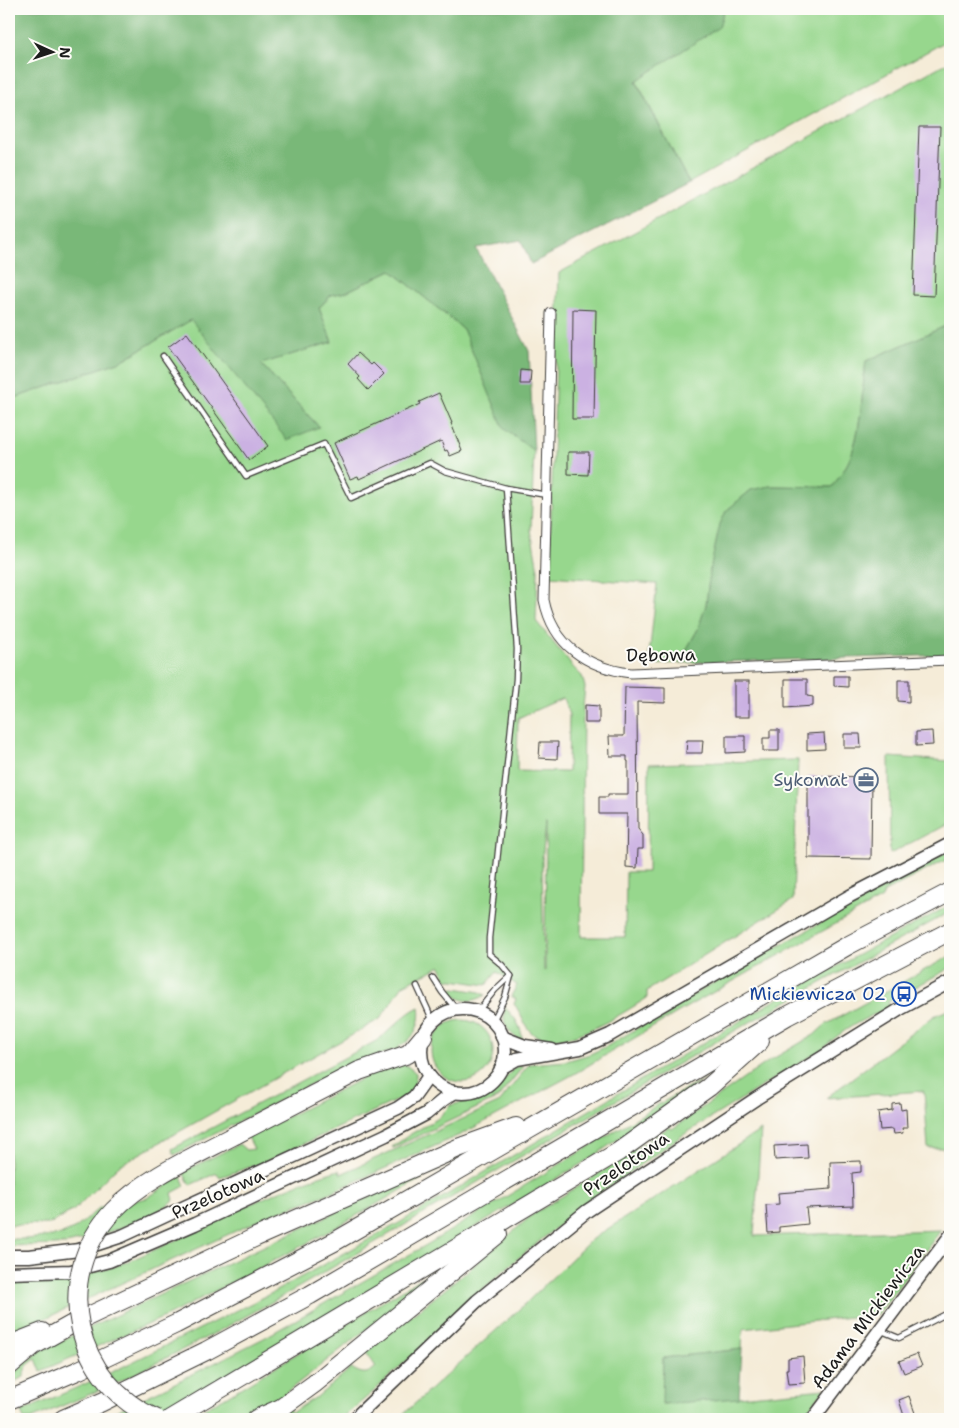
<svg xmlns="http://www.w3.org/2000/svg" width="959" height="1428" font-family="'Shantell Sans',sans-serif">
  <rect width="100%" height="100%" fill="#fdfcf7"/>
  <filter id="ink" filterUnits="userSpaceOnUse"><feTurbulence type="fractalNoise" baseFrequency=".02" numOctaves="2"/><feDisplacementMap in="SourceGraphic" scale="10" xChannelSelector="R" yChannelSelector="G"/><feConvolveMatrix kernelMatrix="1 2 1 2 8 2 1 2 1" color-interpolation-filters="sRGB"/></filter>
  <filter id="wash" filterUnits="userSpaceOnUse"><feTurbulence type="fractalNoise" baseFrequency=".0096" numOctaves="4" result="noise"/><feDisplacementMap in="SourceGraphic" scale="20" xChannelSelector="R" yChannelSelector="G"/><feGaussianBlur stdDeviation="1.12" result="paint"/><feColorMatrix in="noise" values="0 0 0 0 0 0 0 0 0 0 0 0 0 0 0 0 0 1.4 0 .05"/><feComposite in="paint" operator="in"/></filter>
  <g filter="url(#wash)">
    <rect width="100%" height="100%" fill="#f5ecd8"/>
    <g fill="#97d78d" stroke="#5a7a54" fill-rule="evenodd">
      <path d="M724,9H950V39L689,183L636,80L718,27Z"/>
      <path d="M950,61V324L866,361C862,390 862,422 853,450C849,464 840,476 832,487L770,486L751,490L726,511L710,570L706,605L698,629L679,663L648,665L657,584L549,576L559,273Z"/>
      <path d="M391,270L463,329L504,428L534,451L531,530L538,570L536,621L573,667L582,676L585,687L583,707L581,937H625L626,872H648L649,764L798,760L793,900L647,991V998C622,1014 561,1054 532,1033C524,1027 521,1012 514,1004L516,999L511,996L517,985L497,972L486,985L446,979L441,966L403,985L380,1019L118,1166L74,1210L49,1224L9,1225V400L121,361L191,320L319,427L261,364L332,342L319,308L331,295L346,292ZM563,698L569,715L568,772L517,771L518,718ZM546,824L545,971H544L542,860Z"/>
      <path d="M889,757L950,761V822L890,854Z"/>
      <path d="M950,850V858L884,892L882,898L687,1007L574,1074L462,1134L325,1195L275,1213L9,1335V1282C38,1282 68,1281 96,1272C123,1265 149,1252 174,1241C228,1215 282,1186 339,1170L341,1174L500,1102L529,1064L566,1061L590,1054L609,1045L720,979L881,889L880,887Z"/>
      <path d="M950,905V912L743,1026L301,1286L217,1332L119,1382L31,1419H24L21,1412L110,1373L272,1293L399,1223L779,998Z"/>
      <path d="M950,956V968L888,1002L890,1007C866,1018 842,1029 824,1048L680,1137L590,1200L504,1270L373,1392L341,1419H183L224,1398L448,1262L387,1313L283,1395L291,1413L318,1396L351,1368C362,1374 366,1376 376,1367L366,1352L464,1274L532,1215L609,1167L669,1127L672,1129L769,1061L814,1035L825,1025Z"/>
      <path d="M455,988L480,992L485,995C472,1004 459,1002 449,990Z"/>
      <path d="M419,1007C422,1022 414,1041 399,1046V1049C372,1057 348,1067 323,1080L321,1079L174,1155L172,1149L376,1041C391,1031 402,1015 419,1007Z"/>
      <path d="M505,1008C514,1015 523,1029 522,1041C509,1034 501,1024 505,1008Z"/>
      <path d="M950,1009V1148H928L924,1091L826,1098L934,1016Z"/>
      <circle cx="462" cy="1051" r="31"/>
      <path d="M399,1064L406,1065L416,1073C416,1083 413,1089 406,1096L265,1162L220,1177L217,1173L190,1185L183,1172L239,1144L246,1150L254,1149L248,1137L379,1070Z"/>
      <path d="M522,1065V1068L498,1098L393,1148L392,1147L409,1135L437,1119L451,1105L486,1097L498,1087L514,1068Z"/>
      <path d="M705,1079L591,1158L155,1419H99L169,1386L264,1338L428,1244L661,1103Z"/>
      <path d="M761,1130L754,1236L941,1230L878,1314L743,1329L742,1349L663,1358V1404L825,1389L800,1419H398L526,1303L592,1239Z"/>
      <path d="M463,1155L317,1238L169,1315L41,1371L36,1359C28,1364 24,1367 24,1377L9,1384V1377L40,1351L407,1179Z"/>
      <path d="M181,1176L185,1186L172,1193L174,1200C156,1218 96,1237 71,1243C52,1247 28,1245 9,1246V1239H27L60,1235L76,1228L99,1208L147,1198Z"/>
    </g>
    <g fill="#79b878" stroke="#4a6a4a">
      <path d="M9,9H724L719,27L636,81L689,183L531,264L521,240L476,248L529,351L534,451L504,429L463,329L391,270L346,292L331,295L319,308L332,342L261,364L319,427L287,440L191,320L121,361L9,400Z"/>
      <path d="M950,324V462L947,502H950V655L679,663L698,629L706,605L710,570L720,524L726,511L751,490L770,486L832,487C840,476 849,464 853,450C862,422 862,390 866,361Z"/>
      <path d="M742,1349L739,1398L662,1404L663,1358Z"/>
    </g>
    <g id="blocks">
      <g fill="#cbb1e2">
        <path d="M919,127H940L934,296L913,295Z"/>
        <path d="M573,309L596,310L594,419H572Z"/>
        <path d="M187,333L268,446L249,460L168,347Z"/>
        <path d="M358,353L371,365L373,363L384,374L368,390L358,379L360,377L348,364Z"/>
        <path d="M521,370L531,371L530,384H520Z"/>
        <path d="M439,393L452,423H451L462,451L450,456L447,450L445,451L441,441L359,479L358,476L350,479L334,443L420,404L419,402Z"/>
        <path d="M568,452H589L588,475L568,474Z"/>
        <path d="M834,676H848V687L834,686Z"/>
        <path d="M785,679H807V696L813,697V706L785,708Z"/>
        <path d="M898,680H909V702L898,701Z"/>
        <rect x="734" y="681" width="15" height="36"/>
        <path d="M625,687L665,688V703L637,702L638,829L643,835V849H638L637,868L626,867L627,814H599V797H608V794H628V761H627V756H610L609,736H624Z"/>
        <path d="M585,705L599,706V723H585Z"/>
        <path d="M770,730H779V751H763V738H770Z"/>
        <path d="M932,731L933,745L916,746V732Z"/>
        <path d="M824,733L825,749L807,750V734Z"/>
        <path d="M844,734H860L861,748H844Z"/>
        <path d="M726,736H745V752L726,753Z"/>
        <path d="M687,740H703L702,753H686Z"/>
        <path d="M540,742H558L557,759L539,758Z"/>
        <path d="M808,776L872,777L871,859L808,858Z"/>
        <path d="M900,1103L901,1110L906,1109L907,1128H902L903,1133L894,1134L893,1129L880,1130L878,1112L892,1110V1104Z"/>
        <path d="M807,1144L808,1158L775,1160L774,1146Z"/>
        <path d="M861,1161V1172L852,1173L853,1206L806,1208L808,1224L779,1227V1232L768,1233L766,1205L779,1204L778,1193L831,1189L830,1162Z"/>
        <path d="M917,1354L922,1366L904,1373L899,1361Z"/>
        <path d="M803,1356L805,1383L788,1384L786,1369H788V1358Z"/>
        <path d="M909,1396L916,1416L905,1419L899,1400Z"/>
      </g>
    </g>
  </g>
  <g filter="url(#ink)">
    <use href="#blocks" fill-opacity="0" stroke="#3d3b38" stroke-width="1"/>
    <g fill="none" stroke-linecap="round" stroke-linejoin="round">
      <g stroke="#3d3b38" stroke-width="7">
        <g id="lane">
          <path d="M163,356L246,476L324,444L351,498L430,463L445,471L506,488L517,649L516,679L489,938V954L502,965L511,976"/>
          <path d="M506,488L547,495"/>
          <path d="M433,978L442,992L456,1009"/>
          <path d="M417,986L433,1021"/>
          <path d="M478,1011L495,990L510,976"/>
          <path d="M493,1021L505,997L511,976"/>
          <path d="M882,1331L899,1338L950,1312"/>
        </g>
      </g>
      <g stroke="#3d3b38" stroke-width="11">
        <path id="street" d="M551,313L544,600C553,645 587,668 631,673L950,660"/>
      </g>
      <g stroke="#3d3b38" stroke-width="15">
        <g id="secondary">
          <circle cx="463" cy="1051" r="42"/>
          <path d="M502,1037L525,1046L552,1050"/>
          <path d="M501,1068L517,1059L580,1048L610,1035L850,896L950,844"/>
          <path d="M9,1256H29L79,1250L122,1236L398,1108L414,1097L429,1076"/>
          <path d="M9,1273L71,1271L109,1261L195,1224L386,1135L426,1114L443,1100L455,1092"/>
          <path d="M354,1419L477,1301L587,1211L757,1098L902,1008L950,982"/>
          <path d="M813,1419L950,1236"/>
        </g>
      </g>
      <g stroke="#3d3b38" stroke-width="20">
        <g id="highway">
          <path d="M235,1135L359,1071L408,1054L413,1049L423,1037"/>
          <path d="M9,1345L42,1332"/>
          <path d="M9,1366L33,1346L76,1322L256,1237L458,1148L516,1127"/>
          <path d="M9,1400L77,1371L176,1324L334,1242L847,946L950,892"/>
          <path d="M63,1419L102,1402L206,1351L310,1295L787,1016L950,931"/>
          <path d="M170,1419L618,1152L709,1087L760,1041"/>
          <path d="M256,1419L281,1408L314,1384L498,1234"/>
        </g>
      </g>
      <use href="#lane" stroke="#fff" stroke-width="4.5"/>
      <use href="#street" stroke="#fff" stroke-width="9"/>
      <use href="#secondary" stroke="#fff" stroke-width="12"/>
      <use href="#highway" stroke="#fff" stroke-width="18"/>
      <g stroke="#3d3b38" stroke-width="20" stroke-linecap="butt">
        <path id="highway-bridge" d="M157,1419C74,1383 50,1278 113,1211C143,1179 195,1156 235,1135"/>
      </g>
      <use href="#highway-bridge" stroke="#fff" stroke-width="18"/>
    </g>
  </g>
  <defs>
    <g id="office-ring" transform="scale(1.25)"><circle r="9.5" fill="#fdfcf7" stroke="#5c6f8a" stroke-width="1.5"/><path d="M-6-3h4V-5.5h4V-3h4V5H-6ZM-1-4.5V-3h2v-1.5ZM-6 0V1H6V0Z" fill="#5c6f8a"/></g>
    <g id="bus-ring" transform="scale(1.25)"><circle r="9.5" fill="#fdfcf7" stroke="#1a4fb4" stroke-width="1.5"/><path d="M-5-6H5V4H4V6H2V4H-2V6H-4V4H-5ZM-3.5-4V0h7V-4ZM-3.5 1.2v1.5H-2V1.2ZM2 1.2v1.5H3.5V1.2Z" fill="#1a4fb4"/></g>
  </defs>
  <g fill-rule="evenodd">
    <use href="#office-ring" x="866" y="780"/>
    <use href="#bus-ring" x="904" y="994"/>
  </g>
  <g text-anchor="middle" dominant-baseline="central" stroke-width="4" stroke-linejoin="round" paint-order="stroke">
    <g font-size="18" fill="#1c1c1c" stroke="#fdfcf7">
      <text transform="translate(661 655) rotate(-1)">Dębowa</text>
      <text transform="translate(626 1164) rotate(-34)">Przelotowa</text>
      <text transform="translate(218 1194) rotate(-24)">Przelotowa</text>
      <text transform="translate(868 1317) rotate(-53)">Adama Mickiewicza</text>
    </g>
    <g font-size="18" fill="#4e5e75" stroke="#fdfcf7" text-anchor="end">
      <text x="848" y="780">Sykomat</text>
    </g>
    <g font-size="18" fill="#164399" stroke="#fdfcf7" text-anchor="end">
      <text x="886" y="994">Mickiewicza 02</text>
    </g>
  </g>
  <rect width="959" height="1428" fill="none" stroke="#fdfcf7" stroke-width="30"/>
  <g transform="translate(52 52) rotate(93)" stroke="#fdfcf7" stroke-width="4" paint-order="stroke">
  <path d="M0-4L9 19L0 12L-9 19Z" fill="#1c1c1c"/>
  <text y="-8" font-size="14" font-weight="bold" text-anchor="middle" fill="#1c1c1c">N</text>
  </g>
</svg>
